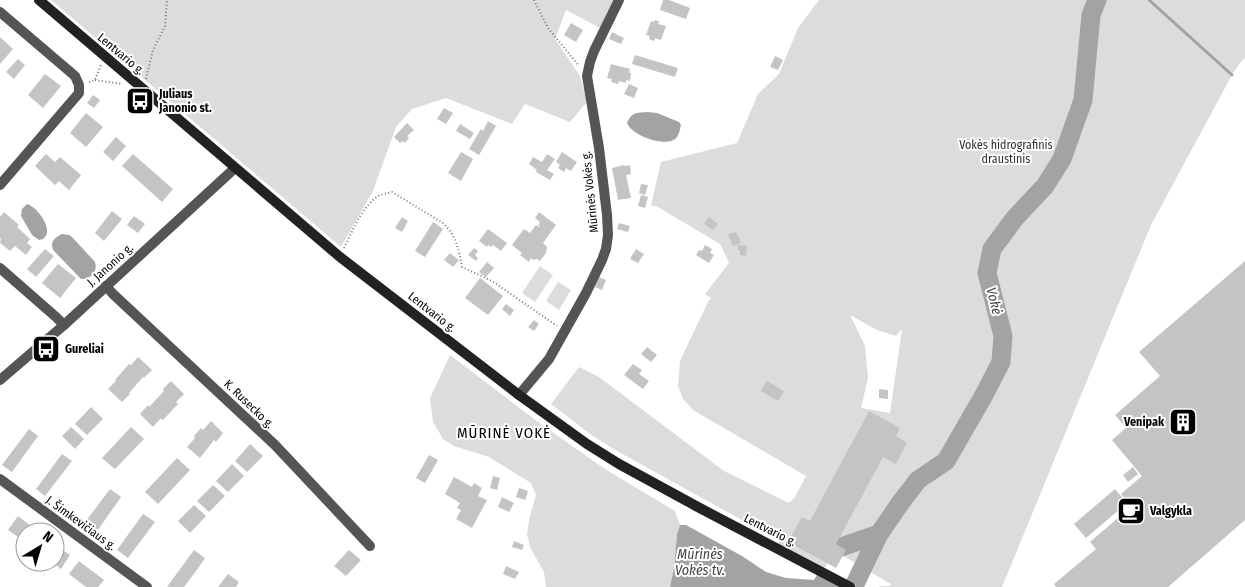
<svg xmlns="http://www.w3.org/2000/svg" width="1245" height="587" font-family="'Fira Sans Condensed',sans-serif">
  <rect width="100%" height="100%" fill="#fff"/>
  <g fill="#dcdcdc" fill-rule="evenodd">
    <path d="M51,0H614L600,28L566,10L555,39L580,76L587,102L570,122L525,104L512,124L446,98L412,109L396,127L373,191L341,247Z"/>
    <path d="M819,0H1245V58L1239,64L1232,75L1151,225L1002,587H879L880,586H890L891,584L835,551L824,569L778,544L780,541L617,451L593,436L551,404L579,367L599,377L724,471L789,503L795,497L806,476L693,410L683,399L678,386L680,361L708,302L711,298L705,294L729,263L720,244L658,207L651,205L661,162L737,143L758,94L779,74L798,28ZM850,315L877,330L896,336L902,329L890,413L861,408L868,378L865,346Z"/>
    <path d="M540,266L553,275L535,302L522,293Z"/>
    <path d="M558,282L571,290L559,310L546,301Z"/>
    <path d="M450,355L538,422L605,469L675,511L680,525L677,534L674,568L670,587H546L544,572L530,547L527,534L529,520L536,495L531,483L489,457L454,446L443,439L433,422L430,398Z"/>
  </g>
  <g fill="#a3a3a3">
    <path d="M647,112L657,113L679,122L681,125C680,128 680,133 677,137C668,149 632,136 627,123C632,112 636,113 647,112Z"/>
    <path d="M27,204C36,207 47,221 47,231C47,235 46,236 43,239L39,240L32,235L21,216L22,209Z"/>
    <path d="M62,234L69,235L72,237L95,262C98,271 91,280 81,279L54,251C49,243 54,238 62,234Z"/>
    <path d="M680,525H686L742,556L766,572L786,578L814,580L817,575L839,587H670L674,568L677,534Z"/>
  </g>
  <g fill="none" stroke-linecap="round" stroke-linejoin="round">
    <path stroke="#a3a3a3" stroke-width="3" d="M1149,0L1232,75"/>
    <g stroke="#a3a3a3" stroke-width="19">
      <path d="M841,547L879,534"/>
      <path d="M855,584L879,534L901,502L918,480L946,461L984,395L1001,362L1003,336L987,273L992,249L1015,218L1045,186L1062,159L1083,100L1091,15L1097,0"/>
    </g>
  </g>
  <g fill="#c4c4c4">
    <path d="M663,0H669L690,8L686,19L660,10Z"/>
    <path d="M655,20L659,21L658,24L666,26L661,40L655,38L654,41L649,39L650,36L646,35L651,21L654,22Z"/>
    <path d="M571,23L583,30L576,42L564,35Z"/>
    <path d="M612,32L624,38L621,44L609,39Z"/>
    <path d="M0,37L13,49L0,64Z"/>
    <path d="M635,55L678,68L675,77L632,64Z"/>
    <path d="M775,56L783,60L778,70L770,67Z"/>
    <path d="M18,59L25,65L14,79L6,72Z"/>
    <path d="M611,64L630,69L629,73H631L630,81L626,80V83L619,81L618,84L611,82L612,79L607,78Z"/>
    <path d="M45,74L61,86L43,108L28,95Z"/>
    <path d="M629,84L638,88L634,98L624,94Z"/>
    <path d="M93,95L100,100L94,108L87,103Z"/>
    <path d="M444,108L453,113L446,124L437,119Z"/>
    <path d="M86,113L103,127L86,147L70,133Z"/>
    <path d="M488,121L496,126L479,155L469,149L481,129L483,131Z"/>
    <path d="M407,123L414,130L407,136L409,138L405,143L403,141L400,143L394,137Z"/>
    <path d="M460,124L474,133L470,139L456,131Z"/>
    <path d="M116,137L126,146L113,161L103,152Z"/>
    <path d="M461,152L473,159L461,181L448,173Z"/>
    <path d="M562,152L577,162L571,171L566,168L564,172L558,168L560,165L556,162Z"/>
    <path d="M46,154L55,162L60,157L81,175L69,190L59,181L55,185L35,166Z"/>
    <path d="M133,154L173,189L162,202L122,166Z"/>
    <path d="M547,154L555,159L547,170L554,174L550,180L536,172L537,170L529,164L533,157L542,162Z"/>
    <path d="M624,165L625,166L630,165L631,174L626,175L631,198L618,200L612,168Z"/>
    <path d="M641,184L648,185L645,195L639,193Z"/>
    <path d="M641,195L648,197L645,208L638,206Z"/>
    <path d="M112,211L122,219L104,241L95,233Z"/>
    <path d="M4,212L19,225L17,227L30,239L27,243L32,247L26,255L15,246L10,251L0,243L1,239L0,238V217Z"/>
    <path d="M539,212L556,225L543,243L547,247L546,253L540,261L537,259L533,260L531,258L529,262L520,255L522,253L512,245L524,229L530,233L536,225L539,227L540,226L538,225L540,222L535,218Z"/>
    <path d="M134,216L145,224L138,233L127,225Z"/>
    <path d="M402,217L408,221L402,232L395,228Z"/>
    <path d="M709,217L718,224L713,230L704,224Z"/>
    <path d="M433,222L443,229L425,257L415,251Z"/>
    <path d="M619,223L630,226L628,232L617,229Z"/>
    <path d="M488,229L507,243L501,251L493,245L491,247L488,245L487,247L479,241Z"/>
    <path d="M736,232L741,243L733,246L728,234Z"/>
    <path d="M705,245L712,249L710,253L714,255L709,263L696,255L699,250L702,251Z"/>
    <path d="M738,245L747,246L746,256L740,255V251L738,250Z"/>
    <path d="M474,248L478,251L475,255L478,258L476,261L468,255Z"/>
    <path d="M45,249L54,256L36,277L27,269Z"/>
    <path d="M636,249L644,254L638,263L630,259Z"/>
    <path d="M450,253L459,260L453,267L444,260Z"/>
    <path d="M1245,261V520L1168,587H1056L1054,584L1096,549L1090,542L1132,506L1121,494L1142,476L1112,440L1126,428L1115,415L1160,376L1139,352Z"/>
    <path d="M487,262L494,268L486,277L479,272Z"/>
    <path d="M58,264L76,278L60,298L42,283Z"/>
    <path d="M599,277L606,280L602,290L595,287Z"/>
    <path d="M480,278L503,296L488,315L465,298Z"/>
    <path d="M506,304L514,310L510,316L502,309Z"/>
    <path d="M534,320L539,324L534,331L528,327Z"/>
    <path d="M647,347L657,355L651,362L641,354Z"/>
    <path d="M138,357L152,370L144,378L143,377L129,393L130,394L122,402L108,389L116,381L115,380L129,364L131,365Z"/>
    <path d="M633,364L642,370L639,374L649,381L643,389L624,375Z"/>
    <path d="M171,381L184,394L176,402L178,404L163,420L161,418L153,427L140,414L148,405L149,407L164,391L163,389Z"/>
    <path d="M767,381L784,391L778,401L761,391Z"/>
    <path d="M879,389L888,390V399L879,398Z"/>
    <path d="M91,407L103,419L87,435L75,424Z"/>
    <path d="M869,411L900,428L896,436L907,443L896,464L883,457L836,544L846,550L836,568L788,542L802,517L810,521Z"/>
    <path d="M211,421L223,433L216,442L214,440L200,458L187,447L195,438L194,436L201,428L203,430Z"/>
    <path d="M71,427L84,439L75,449L62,436Z"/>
    <path d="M131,427L144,439L115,469L102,458Z"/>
    <path d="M29,429L38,436L12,472L2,465Z"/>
    <path d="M250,444L263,456L247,472L235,461Z"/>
    <path d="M62,454L72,461L45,496L36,489Z"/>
    <path d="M429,455L438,460L425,483L416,478Z"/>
    <path d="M177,458L190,470L158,504L145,492Z"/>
    <path d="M232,464L244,476L228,492L216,481Z"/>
    <path d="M1133,467L1138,474L1128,482L1123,475Z"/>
    <path d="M493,476L500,478L497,490L490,488Z"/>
    <path d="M454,477L472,487L474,483L482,488L478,496L487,500L472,528L456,519L461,510L457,508L460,503L445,494Z"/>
    <path d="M213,485L225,496L209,512L197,501Z"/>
    <path d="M519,488L528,491L525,500L516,497Z"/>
    <path d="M110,489L121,497L95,534L83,525Z"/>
    <path d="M1115,489L1127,503L1086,538L1074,524Z"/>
    <path d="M502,497L514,503L509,512L498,507Z"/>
    <path d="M194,505L206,516L190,533L178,521Z"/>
    <path d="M143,514L155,522L128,558L117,550Z"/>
    <path d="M18,516L31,526L21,539L8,530Z"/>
    <path d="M514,541L524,545L522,550L512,547Z"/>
    <path d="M55,544L70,555L61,569L52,562H55Z"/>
    <path d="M194,550L205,558L199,567L184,587H167Z"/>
    <path d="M349,550L361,560L346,576L334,566Z"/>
    <path d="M79,561L104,580L98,587H86L69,574Z"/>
    <path d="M506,566L519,572L515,579L503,574Z"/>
    <path d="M228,574L239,582L236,587H218Z"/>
  </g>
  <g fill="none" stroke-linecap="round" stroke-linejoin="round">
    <g stroke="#777" stroke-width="2" stroke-dasharray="1 2.5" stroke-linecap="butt">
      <path d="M534,0L548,28L579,66"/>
      <path d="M146,79L153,50L165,26L167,0"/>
      <path d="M95,80L122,84"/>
      <path d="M89,82L95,80L101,65"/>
      <path d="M344,248C352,232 363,204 380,195C384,194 388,193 392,192L443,223C456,235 459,250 462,267L492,281L557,326"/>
    </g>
    <g stroke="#555" stroke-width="10">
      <path d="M0,12L75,76L79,85V93L0,185"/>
      <path d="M0,268L56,317L64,325"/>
      <path d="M106,286L113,294L275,445L370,546"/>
      <path d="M0,380L64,325L235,168"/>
      <path d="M519,395L549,359L586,293L602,260L606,249L608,235L607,215L599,148L587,76L590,62L594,51L619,0"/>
      <path d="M0,479L147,587"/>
    </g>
    <path stroke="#222" stroke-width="10" d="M39,0L340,257L519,395L587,444L619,464L696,506L850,587"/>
  </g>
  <defs>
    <g id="bus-square" transform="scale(1.4375)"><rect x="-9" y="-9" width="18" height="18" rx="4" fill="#000" stroke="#fff"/><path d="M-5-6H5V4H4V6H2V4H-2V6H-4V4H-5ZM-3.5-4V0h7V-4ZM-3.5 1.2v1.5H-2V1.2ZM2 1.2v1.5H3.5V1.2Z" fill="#fff"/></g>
    <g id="building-square" transform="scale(1.4375)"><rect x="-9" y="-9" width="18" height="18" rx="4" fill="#000" stroke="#fff"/><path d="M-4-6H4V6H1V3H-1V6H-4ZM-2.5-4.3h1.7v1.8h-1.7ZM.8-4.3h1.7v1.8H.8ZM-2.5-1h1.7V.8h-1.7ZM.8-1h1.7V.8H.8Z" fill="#fff"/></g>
    <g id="cafe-square" transform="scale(1.4375)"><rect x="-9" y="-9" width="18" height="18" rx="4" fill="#000" stroke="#fff"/><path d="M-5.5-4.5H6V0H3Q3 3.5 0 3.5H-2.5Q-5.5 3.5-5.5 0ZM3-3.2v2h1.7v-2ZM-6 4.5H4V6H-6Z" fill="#fff"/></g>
  </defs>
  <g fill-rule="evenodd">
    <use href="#bus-square" x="140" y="101"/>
    <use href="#bus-square" x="46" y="349"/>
    <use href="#building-square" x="1183" y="422"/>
    <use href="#cafe-square" x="1131" y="511"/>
  </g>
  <g text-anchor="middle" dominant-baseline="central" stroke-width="4" stroke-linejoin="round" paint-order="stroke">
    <g font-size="12" fill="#000" stroke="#fff">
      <text transform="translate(121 54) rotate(40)">Lentvario g.</text>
      <text transform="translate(590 192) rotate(-96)">Mūrinės Vokės g.</text>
      <text transform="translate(110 265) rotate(-42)">J. Janonio g.</text>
      <text transform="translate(432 312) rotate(38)">Lentvario g.</text>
      <text transform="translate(249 404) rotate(44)">K. Rusecko g.</text>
      <text transform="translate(81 523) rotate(36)">J. Šimkevičiaus g.</text>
      <text transform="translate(770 530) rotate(27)">Lentvario g.</text>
    </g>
    <g font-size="12" font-weight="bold" fill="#000" stroke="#fff" text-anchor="start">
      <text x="159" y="94">Juliaus<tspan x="159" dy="14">Janonio st.</tspan></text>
      <text x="65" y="349">Gureliai</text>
      <text x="1164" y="422" text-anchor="end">Venipak</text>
      <text x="1150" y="511">Valgykla</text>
    </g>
    <g font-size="12" fill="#333" stroke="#fff">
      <text x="1006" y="145">Vokės hidrografinis<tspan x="1006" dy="14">draustinis</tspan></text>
    </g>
    <g font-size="14" font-style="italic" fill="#444" stroke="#fff">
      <text transform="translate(994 301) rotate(76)">Vokė</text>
      <text x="700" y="554">Mūrinės<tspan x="700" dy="16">Vokės tv.</tspan></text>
    </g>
    <g font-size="15" letter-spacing="1" fill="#000" stroke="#fff">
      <text x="504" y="433">MŪRINĖ VOKĖ</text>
    </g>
  </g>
  <g transform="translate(40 547) rotate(38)"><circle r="24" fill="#ffffff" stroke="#999999"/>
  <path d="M0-4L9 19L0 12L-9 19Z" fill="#000000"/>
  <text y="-8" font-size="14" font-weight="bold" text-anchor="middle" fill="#000000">N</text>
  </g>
</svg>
